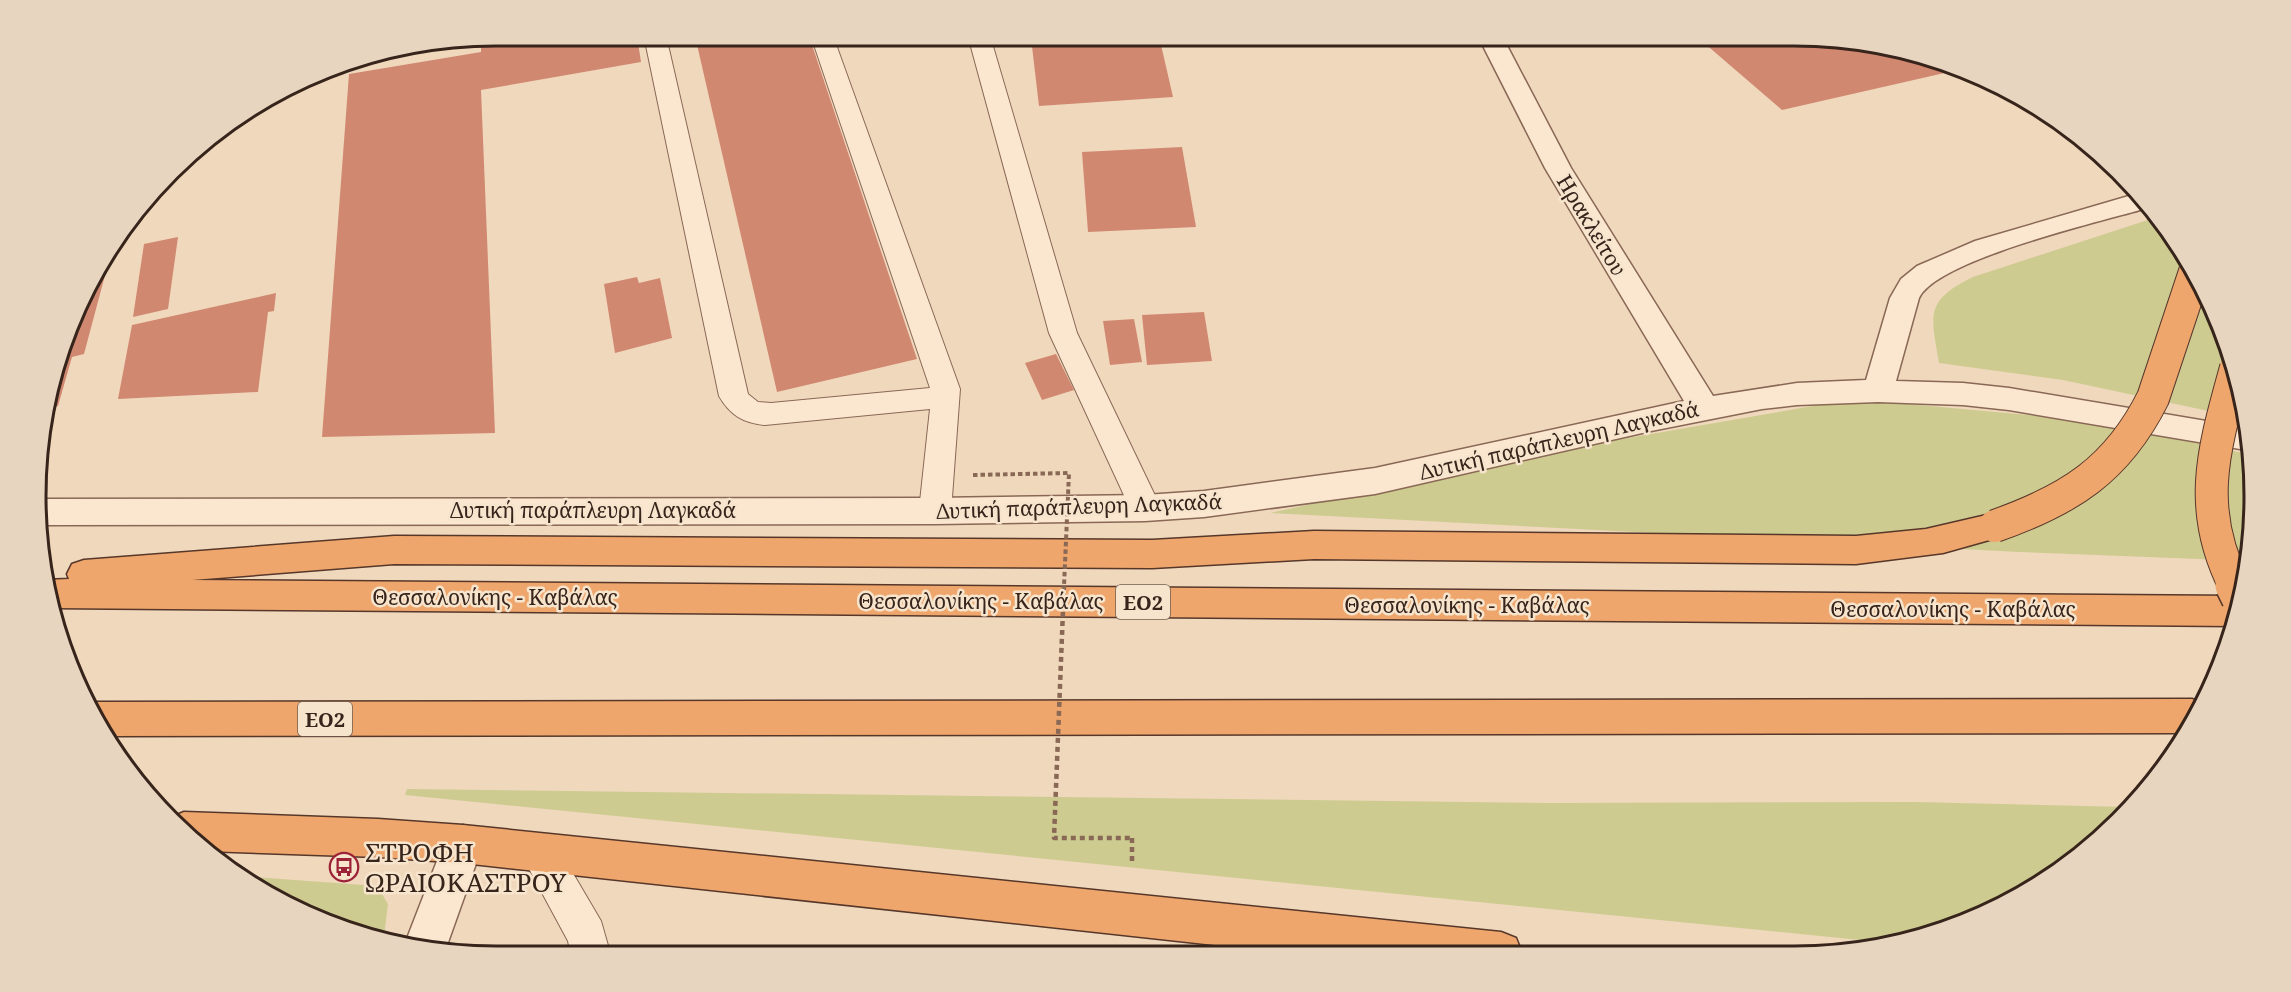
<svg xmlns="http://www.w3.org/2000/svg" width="2291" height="992" font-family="'Noto Serif',serif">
  <rect width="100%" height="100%" fill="#f0d8bd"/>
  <g fill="#cecb91">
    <path d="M2160,216L2208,293L2239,377L2246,419L2063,380L1939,363C1931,315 1924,301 1973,277Z"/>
    <path d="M1853,399L2095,421L2252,455L2254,466L2250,561L2019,552L1270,513L1564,449Z"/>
    <path d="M407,789L1549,803L1915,802L2129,807L2075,861L1971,921L1890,943L405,795Z"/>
    <path d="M241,876L377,886L388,904L384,937L348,931L266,895Z"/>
  </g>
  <g fill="#d18870">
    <path d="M496,36H637L641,62L481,90L495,433L322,437L349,74L481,52V39Z"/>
    <path d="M695,36H809L917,359L777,392Z"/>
    <path d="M1062,36H1159L1173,97L1039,106L1031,38Z"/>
    <path d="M1696,36H1795L1943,61L1962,69L1782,110Z"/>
    <path d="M1182,147L1196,227L1088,232L1082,152Z"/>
    <path d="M178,237L168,309L133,317L144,244Z"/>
    <path d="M112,249L84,354L72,357L58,406L45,409L98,266Z"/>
    <path d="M637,277L639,283L660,278L672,338L615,353L604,284Z"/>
    <path d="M276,293L274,311L268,312L258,392L118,399L132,325Z"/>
    <path d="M1204,312L1212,361L1147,365L1142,315Z"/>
    <path d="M1134,319L1142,362L1110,365L1103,321Z"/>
    <path d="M1056,354L1074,390L1042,400L1025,363Z"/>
  </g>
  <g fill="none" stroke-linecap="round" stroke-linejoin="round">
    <g stroke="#896855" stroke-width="2">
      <g id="service">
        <path d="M644,36H666L748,394L758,402L771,403L930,388L811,36H833L960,389L951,511L946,520L935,523L924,520L919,511L930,409L765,425C743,423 730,415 719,396Z"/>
        <path d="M968,36H990L1077,333L1161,508L1156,517L1145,520L1134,517L1049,333Z"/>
        <path d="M540,835L554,841L601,921L611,956H571L568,941L521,854L526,841Z"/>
      </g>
    </g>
    <g stroke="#896855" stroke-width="3">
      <path id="minor" d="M463,825L477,830L483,844L446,948L406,941L449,830Z"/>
    </g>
    <g stroke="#896855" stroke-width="3">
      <path id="tertiary" d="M1478,36H1502L1571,168L1713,396L1797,383L1866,380L1890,298L1901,279L1917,266L1975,241L2139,193L2151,207C2107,220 1937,259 1919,298L1896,381L1963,383L2009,388L2248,428L2252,451L2009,410L1963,405L1878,402L1797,405L1762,409L1651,431L1375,494L1204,517L1145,521L935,524L39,525L38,499L935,498L1145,495L1204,491L1375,468L1684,401L1545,168Z"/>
    </g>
    <g stroke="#56372a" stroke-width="3">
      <g id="trunk">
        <path d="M1995,513L2007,517L2012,526L2007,535L1943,553L1856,564L1314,559L1152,568L394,564L192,580L2238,596L2241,597L2235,626L53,608L44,580L69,579L67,574L72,564L84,560L394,536L1152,540L1314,531L1856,536L1926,529Z"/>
        <path d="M2192,699L2200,702L2183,733L106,736L97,726L89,704L95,702Z"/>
        <path d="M184,812L378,819L463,825L1501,932L1516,938L1522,953L1297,954L463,863L378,857L205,851L193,842L172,817Z"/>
      </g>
    </g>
    <path stroke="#896855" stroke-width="4.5" stroke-dasharray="5 4" stroke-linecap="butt" d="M1132,838V865"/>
    <use href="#service" fill="#fbe7d0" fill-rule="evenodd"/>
    <use href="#minor" fill="#fbe7d0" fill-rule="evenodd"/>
    <use href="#tertiary" fill="#fbe7d0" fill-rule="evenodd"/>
    <use href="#trunk" fill="#eea66c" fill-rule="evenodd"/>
    <g stroke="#56372a" stroke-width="34" stroke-linecap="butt">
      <g id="trunk-bridge-far1">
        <path d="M1995,526C2069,500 2117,470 2153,398L2195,272"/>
        <path d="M2235,586C2195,508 2214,448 2236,368"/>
      </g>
    </g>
    <g stroke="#56372a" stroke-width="42" stroke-linecap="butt">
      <path id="trunk-bridge" d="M2235,585L2241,597"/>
    </g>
    <path stroke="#896855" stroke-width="4" stroke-dasharray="4.5 3" stroke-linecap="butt" d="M973,475L1069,473L1064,586"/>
    <path stroke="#896855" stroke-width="4.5" stroke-dasharray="5 4" stroke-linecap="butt" d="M1064,585L1054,838H1132"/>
    <use href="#trunk-bridge-far1" stroke="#eea66c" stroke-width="32"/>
    <use href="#trunk-bridge" stroke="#eea66c" stroke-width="39"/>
  </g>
  <defs>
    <g id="bus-ring" transform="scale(1.5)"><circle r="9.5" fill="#f7e4cd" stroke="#9b2237" stroke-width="1.5"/><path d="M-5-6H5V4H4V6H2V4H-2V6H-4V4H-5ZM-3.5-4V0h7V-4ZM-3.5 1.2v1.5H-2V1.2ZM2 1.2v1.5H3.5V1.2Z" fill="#9b2237"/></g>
  </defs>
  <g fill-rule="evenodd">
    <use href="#bus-ring" x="344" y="867"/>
  </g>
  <g text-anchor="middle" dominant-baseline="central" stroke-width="5" stroke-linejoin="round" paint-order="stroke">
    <g fill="#f7e4cd" stroke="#715e50" stroke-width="1.5">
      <rect x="1116" y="585" width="54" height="34" rx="4.5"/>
      <rect x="298" y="702" width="54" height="34" rx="4.5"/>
    </g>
    <g font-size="20" font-weight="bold" fill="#37241b">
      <text x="1143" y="602">ΕΟ2</text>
      <text x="325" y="719">ΕΟ2</text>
    </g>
    <g font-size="21" fill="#37241b" stroke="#f7e4cd">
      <text transform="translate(1592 225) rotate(59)">Ηρακλείτου</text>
      <text transform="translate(1559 440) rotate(-13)">Δυτική παράπλευρη Λαγκαδά</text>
      <text transform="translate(1079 506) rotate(-2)">Δυτική παράπλευρη Λαγκαδά</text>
      <text x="593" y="510">Δυτική παράπλευρη Λαγκαδά</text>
      <text x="495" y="597">Θεσσαλονίκης - Καβάλας</text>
      <text x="981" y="601">Θεσσαλονίκης - Καβάλας</text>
      <text x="1467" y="605">Θεσσαλονίκης - Καβάλας</text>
      <text x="1953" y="609">Θεσσαλονίκης - Καβάλας</text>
    </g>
    <g font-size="26" fill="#37241b" stroke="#f7e4cd" text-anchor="start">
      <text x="365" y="852">ΣΤΡΟΦΗ<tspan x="365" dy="30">ΩΡΑΙΟΚΑΣΤΡΟΥ</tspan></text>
    </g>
  </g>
  <path d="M0 0H2291V992H0ZM496 46H1794A450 450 0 0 1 2244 496V496A450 450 0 0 1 1794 946H496A450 450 0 0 1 46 496V496A450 450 0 0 1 496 46Z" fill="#e8d5bf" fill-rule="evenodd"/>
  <path fill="none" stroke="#37241b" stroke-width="3" d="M496 46H1794A450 450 0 0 1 2244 496V496A450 450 0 0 1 1794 946H496A450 450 0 0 1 46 496V496A450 450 0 0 1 496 46Z"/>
</svg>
